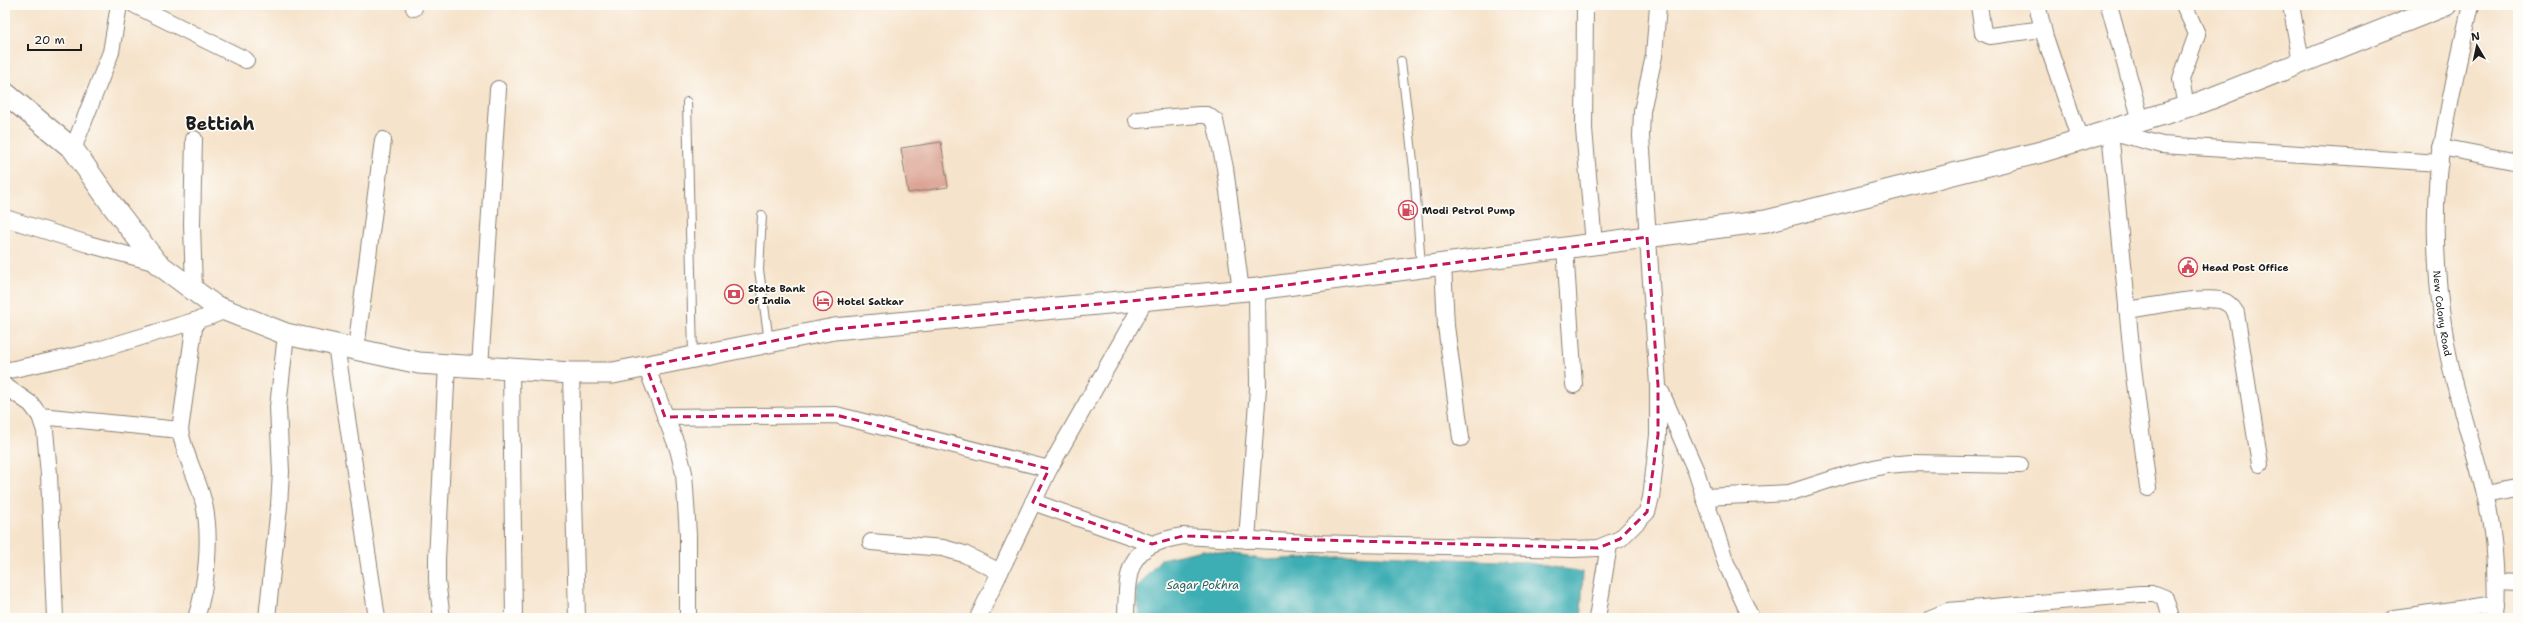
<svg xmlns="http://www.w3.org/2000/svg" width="2523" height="623" font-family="'Shantell Sans',sans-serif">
  <rect width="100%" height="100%" fill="#fdfcf7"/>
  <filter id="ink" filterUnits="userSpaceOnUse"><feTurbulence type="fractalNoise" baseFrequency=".025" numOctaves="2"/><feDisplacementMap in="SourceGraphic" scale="8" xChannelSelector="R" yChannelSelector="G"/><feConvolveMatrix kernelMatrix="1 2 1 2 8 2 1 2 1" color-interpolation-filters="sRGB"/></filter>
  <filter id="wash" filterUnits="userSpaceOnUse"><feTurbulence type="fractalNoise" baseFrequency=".012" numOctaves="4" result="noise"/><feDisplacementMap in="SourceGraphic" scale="16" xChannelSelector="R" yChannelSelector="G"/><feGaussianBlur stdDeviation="0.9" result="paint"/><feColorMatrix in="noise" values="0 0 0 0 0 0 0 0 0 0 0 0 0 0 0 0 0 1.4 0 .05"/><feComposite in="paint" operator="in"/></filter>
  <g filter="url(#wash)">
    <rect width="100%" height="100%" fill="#f6e3cb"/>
    <path fill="#3daeb4" stroke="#2c6568" d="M1203,550L1267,560L1355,555L1522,562L1583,572L1581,618H1139L1136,589L1161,559Z"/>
    <g id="blocks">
      <path fill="#dba494" d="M941,142L948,187L908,193L901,148Z"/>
    </g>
  </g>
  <g filter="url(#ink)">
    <use href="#blocks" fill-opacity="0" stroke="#898074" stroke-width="1"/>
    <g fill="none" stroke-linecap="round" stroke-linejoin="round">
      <g stroke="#898074" stroke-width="10">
        <g id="service">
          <path d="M1401,61L1414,169L1421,266"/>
          <path d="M687,102L693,356"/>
          <path d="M762,215L759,270L769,341"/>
        </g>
      </g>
      <g stroke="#898074" stroke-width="18">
        <g id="minor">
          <path d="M135,5L246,60"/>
          <path d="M414,5V8"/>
          <path d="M1585,5L1584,129L1594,244"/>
          <path d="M1979,5L1983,33L1990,36L2043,29"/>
          <path d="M2037,5L2045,37L2080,140"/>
          <path d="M2109,5L2141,121"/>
          <path d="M2184,5L2197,34L2181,79L2186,107"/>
          <path d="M2291,5L2301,62"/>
          <path id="s1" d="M2471,5C2460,52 2450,99 2442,146C2432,199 2435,276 2444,330C2452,386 2472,439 2485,494C2495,535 2497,576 2495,618"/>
          <path d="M1137,120L1199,115H1207L1215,121L1225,168L1241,291"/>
          <path d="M2441,147L2518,162"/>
          <path d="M73,149L111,52L119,5"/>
          <path d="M5,218L88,244L157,263"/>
          <path d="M1565,248L1574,385"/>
          <path d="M1443,264L1446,326L1461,438"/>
          <path d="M194,290L192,224L194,139"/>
          <path d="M2127,310C2152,307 2197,296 2220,300C2228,302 2232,306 2236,313L2260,464"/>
          <path d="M195,321L180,430C184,455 197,476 203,500C212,533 207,586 196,618"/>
          <path d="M336,345L377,618"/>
          <path d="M356,349L383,140"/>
          <path d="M646,366L678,449L684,473L688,535V618"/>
          <path d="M480,367L498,89"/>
          <path d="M511,370L514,618"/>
          <path d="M5,371L88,353L211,316L226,310"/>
          <path d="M571,373L577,618"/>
          <path d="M5,386L31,404L40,416L45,431L49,474L55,618"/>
          <path d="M1661,392L1696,471L1726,563L1751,618"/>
          <path d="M40,416L180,430"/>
          <path d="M665,417L836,415L1049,469"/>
          <path d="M2148,488L2133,367L2110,131L2162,145L2440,163"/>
          <path d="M2485,494L2518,488"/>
          <path d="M1704,497L1789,493L1848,474L1887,465L1911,463L2020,465"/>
          <path d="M1033,502L1152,544"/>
          <path d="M1247,540L1258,388L1257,289"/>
          <path d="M871,542L943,548L964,554L1000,572"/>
          <path d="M2497,582L2518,583"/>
          <path d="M267,618L279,506L281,472L278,407L286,334"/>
          <path d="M442,618L437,581V559L447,365"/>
          <path d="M978,618L1049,469L1145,300"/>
          <path d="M1126,618C1127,568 1127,545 1183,536L1310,543L1573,549L1598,548L1620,539L1647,512L1651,498L1658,435V385L1641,136L1642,111L1654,56L1658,5"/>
          <path d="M1597,618L1609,545"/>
          <path d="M1931,618L1948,611L2140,594H2155L2165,598L2171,618"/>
          <path d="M2394,618L2496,604"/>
        </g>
      </g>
      <g stroke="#898074" stroke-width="23">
        <path id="tertiary" d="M5,93L73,149L112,205L157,263L215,306L286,334L419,363L571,373H613L834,329L1257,289L1766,221L2041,152L2202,102L2446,5"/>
      </g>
      <use href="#service" stroke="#fff" stroke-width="8"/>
      <use href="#minor" stroke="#fff" stroke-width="16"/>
      <use href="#tertiary" stroke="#fff" stroke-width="21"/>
    </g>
  </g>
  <path fill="none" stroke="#c2185b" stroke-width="3" stroke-dasharray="8 5" stroke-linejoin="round" d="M1647,237L1658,385V435L1647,512L1620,539L1598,548L1183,536L1152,544L1033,502L1049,469L836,415L665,417L646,366L834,329L1257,289Z"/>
  <defs>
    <g id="fuel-ring" transform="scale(1)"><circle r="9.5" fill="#fdfcf7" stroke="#d1495b" stroke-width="1.5"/><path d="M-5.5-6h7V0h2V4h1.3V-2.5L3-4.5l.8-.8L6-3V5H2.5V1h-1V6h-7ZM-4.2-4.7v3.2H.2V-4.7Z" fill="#d1495b"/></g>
    <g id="civic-ring" transform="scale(1)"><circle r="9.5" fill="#fdfcf7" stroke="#d1495b" stroke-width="1.5"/><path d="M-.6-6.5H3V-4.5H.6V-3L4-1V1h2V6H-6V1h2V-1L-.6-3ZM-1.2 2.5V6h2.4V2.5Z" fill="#d1495b"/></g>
    <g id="bank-ring" transform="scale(1)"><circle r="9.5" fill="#fdfcf7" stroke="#d1495b" stroke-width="1.5"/><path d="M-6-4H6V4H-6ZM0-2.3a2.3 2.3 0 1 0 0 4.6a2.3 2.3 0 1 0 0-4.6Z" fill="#d1495b"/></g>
    <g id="hotel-ring" transform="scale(1)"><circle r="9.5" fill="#fdfcf7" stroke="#d1495b" stroke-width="1.5"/><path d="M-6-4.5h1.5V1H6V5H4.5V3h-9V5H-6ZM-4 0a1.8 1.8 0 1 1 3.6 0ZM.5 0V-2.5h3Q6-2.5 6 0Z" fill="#d1495b"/></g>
  </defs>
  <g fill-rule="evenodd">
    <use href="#fuel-ring" x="1408" y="210"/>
    <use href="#civic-ring" x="2188" y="267"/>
    <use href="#bank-ring" x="734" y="294"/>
    <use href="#hotel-ring" x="823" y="301"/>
  </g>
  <g text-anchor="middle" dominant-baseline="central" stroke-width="3.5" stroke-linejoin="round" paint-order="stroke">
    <g font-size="10" font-weight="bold" fill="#1c1c1c" stroke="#fdfcf7" text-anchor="start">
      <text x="1422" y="210">Modi Petrol Pump</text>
      <text x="2202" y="267">Head Post Office</text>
      <text x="748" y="288">State Bank<tspan x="748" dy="12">of India</tspan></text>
      <text x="837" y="301">Hotel Satkar</text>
    </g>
    <g font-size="10" fill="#1c1c1c" stroke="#fdfcf7">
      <text stroke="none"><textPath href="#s1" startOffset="312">New Colony Road</textPath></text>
    </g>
    <g font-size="11" font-style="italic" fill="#2b5e60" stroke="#fdfcf7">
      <text x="1203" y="585">Sagar Pokhra</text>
    </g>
    <g font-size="18" font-weight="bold" fill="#1c1c1c" stroke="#fdfcf7">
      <text x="220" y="124">Bettiah</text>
    </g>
  </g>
  <rect width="2523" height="623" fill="none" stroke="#fdfcf7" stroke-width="20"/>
  <g transform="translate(2477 46) rotate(351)" stroke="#fdfcf7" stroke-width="3" paint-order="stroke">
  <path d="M0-3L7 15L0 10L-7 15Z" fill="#1c1c1c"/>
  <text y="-6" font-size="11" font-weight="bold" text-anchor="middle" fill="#1c1c1c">N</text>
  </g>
  <path d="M28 44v6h53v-6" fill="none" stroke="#1c1c1c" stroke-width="2"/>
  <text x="34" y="44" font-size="12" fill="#1c1c1c" stroke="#fdfcf7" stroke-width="3" paint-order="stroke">20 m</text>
</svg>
